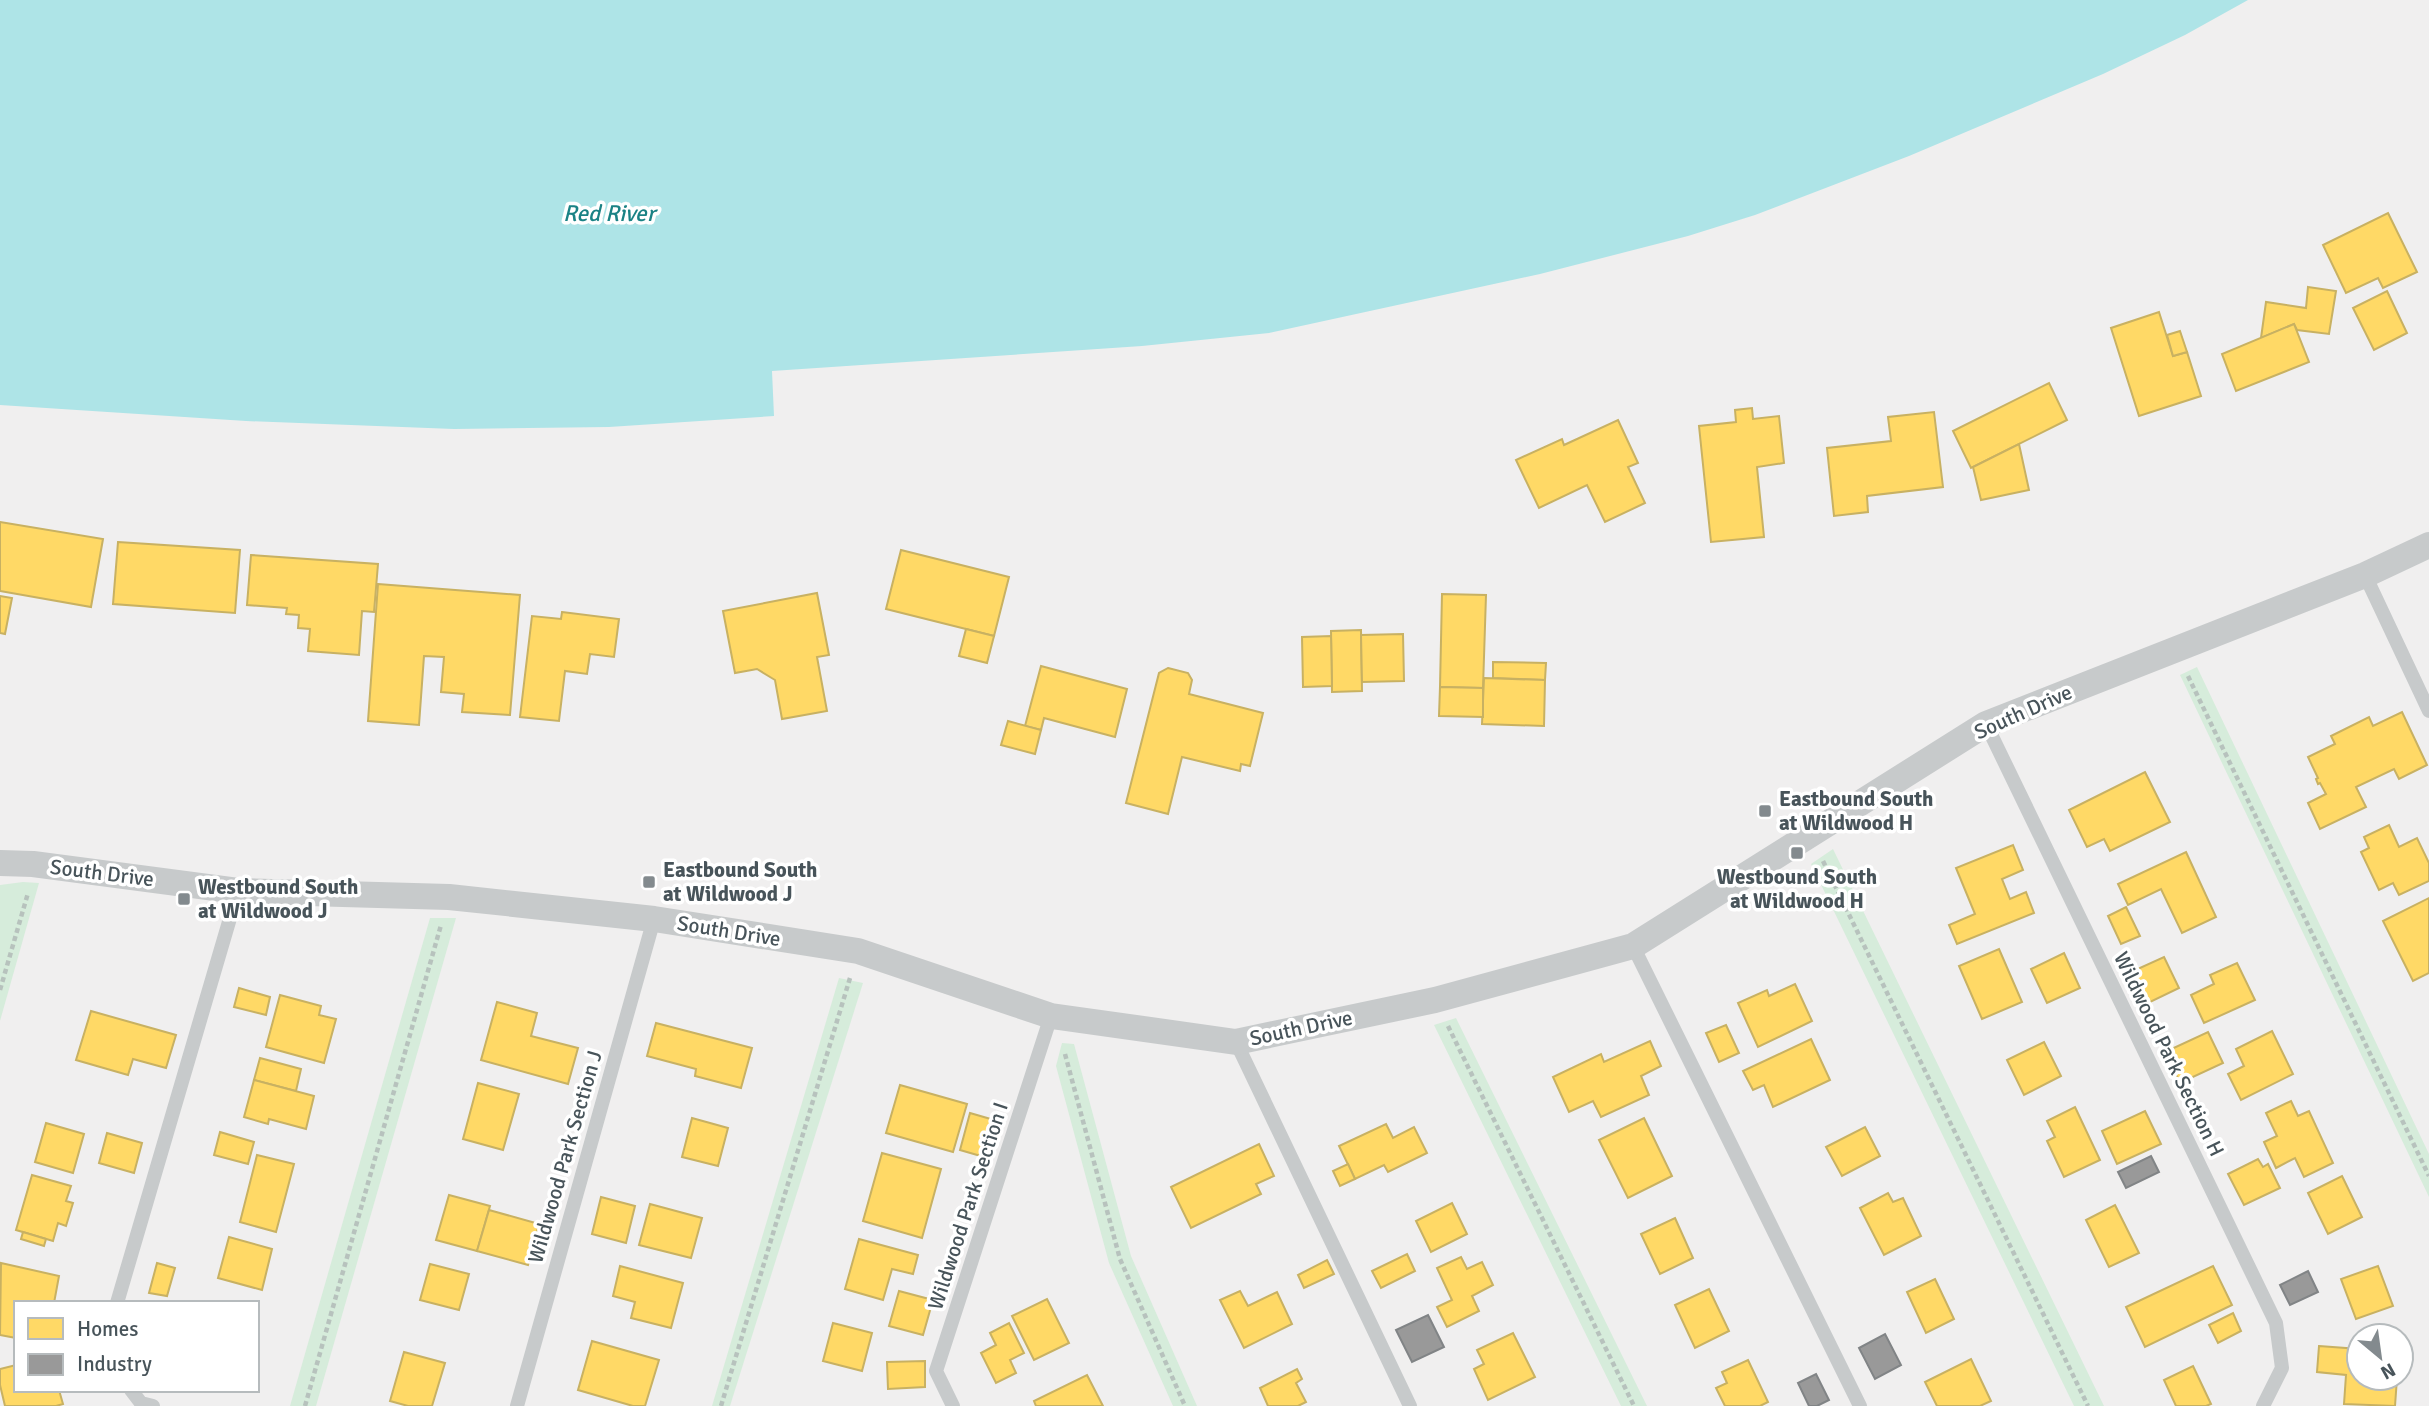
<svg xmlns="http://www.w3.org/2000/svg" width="2429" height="1406" font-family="Signika,sans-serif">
  <rect width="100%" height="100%" fill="#f0efef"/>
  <g fill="#d6ecdb">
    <path d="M2197,667L2429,1154V1197L2180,675Z"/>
    <path d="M1833,849L2104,1406H2074L1811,864Z"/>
    <path d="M23,882L39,883L0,1021V885Z"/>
    <path d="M430,918H456L316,1406H290Z"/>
    <path d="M839,978L863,983L730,1406H712Z"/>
    <path d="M1456,1018L1647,1406H1621L1434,1025Z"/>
    <path d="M1062,1043L1074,1044L1131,1256L1197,1406H1173L1109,1263L1056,1066Z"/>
  </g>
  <path fill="#aee4e7" d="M0,0H2248L2185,35L2103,74L1909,156L1755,215L1688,236L1540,274L1269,333L1142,346L772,371L774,416L609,427L454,429L246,421L0,405Z"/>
  <g fill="#ffd966" stroke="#c8b162" stroke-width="2">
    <path d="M2388,213L2417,272L2383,288L2378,278L2346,293L2323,245Z"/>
    <path d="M2308,287L2336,291L2329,334L2297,330L2294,324L2261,338L2266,302L2306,308Z"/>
    <path d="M2387,291L2407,333L2374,350L2353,308Z"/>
    <path d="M2159,312L2173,356L2187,352L2201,396L2139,416L2111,328Z"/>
    <path d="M2294,324L2309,362L2236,391L2222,354Z"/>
    <path d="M2180,331L2187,352L2173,356L2167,335Z"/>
    <path d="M2049,383L2067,420L1971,468L1953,431Z"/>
    <path d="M1752,408L1753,419L1779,416L1784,463L1757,467L1764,537L1711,542L1699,426L1736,422L1735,410Z"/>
    <path d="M1934,412L1943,487L1867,496L1868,512L1834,516L1827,448L1891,441L1888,417Z"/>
    <path d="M1618,420L1638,463L1628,467L1645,503L1605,522L1587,485L1539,508L1516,460L1562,439L1564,445Z"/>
    <path d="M2019,444L2029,490L1981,500L1973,467Z"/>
    <path d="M0,522L103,539L91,607L0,591Z"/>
    <path d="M118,542L240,550L235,613L113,604Z"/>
    <path d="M901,550L1009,577L994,636L886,609Z"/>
    <path d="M251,555L378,564L374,612L362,611L359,655L308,651L310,629L298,628L299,615L286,614L287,608L247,605Z"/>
    <path d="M378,584L520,595L510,715L462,712L464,694L441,692L444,657L424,656L419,725L368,721Z"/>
    <path d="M817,593L829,655L817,657L827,711L782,719L775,680L757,669L735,673L723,611Z"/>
    <path d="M1442,594L1486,595L1483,688L1440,687Z"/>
    <path d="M0,596L12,598L5,634L0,633Z"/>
    <path d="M562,612L619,619L614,657L590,654L587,674L565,671L559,721L520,717L532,616L561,619Z"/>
    <path d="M966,629L994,636L987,663L959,656Z"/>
    <path d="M1361,630L1362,691L1332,692L1331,631Z"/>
    <path d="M1403,634L1404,681L1362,682L1361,635Z"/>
    <path d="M1331,636L1332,686L1303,687L1302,637Z"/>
    <path d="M1493,662L1546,663L1545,680L1493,678Z"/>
    <path d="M1041,666L1127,689L1115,737L1044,718L1041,730L1025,726Z"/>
    <path d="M1168,668L1188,673L1192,680L1189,694L1263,713L1250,766L1241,764L1240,771L1182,757L1168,814L1126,803L1159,673Z"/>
    <path d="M1484,678L1545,680L1544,726L1482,724Z"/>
    <path d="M1440,687L1483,688V717L1439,716Z"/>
    <path d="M2402,712L2427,765L2399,779L2394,769L2356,787L2366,807L2320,829L2308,803L2326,794L2320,783L2318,784L2316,779L2318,778L2308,757L2335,744L2331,736L2369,717L2373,726Z"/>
    <path d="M1008,721L1041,730L1035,754L1001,745Z"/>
    <path d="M2145,772L2170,822L2110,851L2104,839L2087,847L2069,810Z"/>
    <path d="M2389,825L2399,847L2417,838L2429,863V881L2399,895L2393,883L2379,890L2361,852L2369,848L2364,837Z"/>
    <path d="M2013,845L2023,870L2002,879L2010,899L2026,892L2034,913L1957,944L1949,925L1975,914L1956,868Z"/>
    <path d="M2186,852L2216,917L2182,933L2161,889L2128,905L2118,884Z"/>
    <path d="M2429,898V973L2413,981L2383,921Z"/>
    <path d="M2126,907L2140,936L2121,944L2108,916Z"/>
    <path d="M1999,949L2022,1002L1982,1019L1959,966Z"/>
    <path d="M2064,953L2080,988L2047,1003L2031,969Z"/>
    <path d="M2164,957L2179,988L2146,1004L2131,972Z"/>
    <path d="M2237,963L2255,1000L2204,1023L2191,995L2214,984L2210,975Z"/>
    <path d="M1795,984L1812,1021L1758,1047L1738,1003L1767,990L1769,996Z"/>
    <path d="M239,988L270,997L266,1015L234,1007Z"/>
    <path d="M280,995L321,1006L319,1015L336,1019L324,1063L266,1047Z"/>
    <path d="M497,1002L537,1013L531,1036L578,1048L568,1084L481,1060Z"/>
    <path d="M91,1011L176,1035L166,1068L133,1059L128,1075L76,1060Z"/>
    <path d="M656,1023L752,1048L741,1088L695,1076L696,1069L647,1056Z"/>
    <path d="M1726,1025L1739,1053L1719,1062L1706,1033Z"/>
    <path d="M2272,1031L2293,1074L2241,1100L2228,1074L2244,1066L2236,1049Z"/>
    <path d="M2208,1032L2223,1063L2180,1083L2165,1052Z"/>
    <path d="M1811,1039L1830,1080L1773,1107L1764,1085L1753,1090L1743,1071Z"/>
    <path d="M1650,1041L1661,1066L1641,1076L1649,1095L1601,1117L1593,1101L1569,1112L1553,1077L1601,1054L1604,1062Z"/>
    <path d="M2044,1042L2061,1076L2024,1095L2007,1060Z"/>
    <path d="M260,1058L301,1069L296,1091L254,1080Z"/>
    <path d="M254,1080L314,1096L306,1129L269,1119L268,1124L244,1117Z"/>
    <path d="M478,1083L519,1094L503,1150L463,1139Z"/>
    <path d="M900,1085L967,1104L953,1152L886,1133Z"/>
    <path d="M2291,1101L2298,1116L2309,1111L2333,1163L2304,1177L2295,1158L2276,1168L2264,1142L2277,1136L2266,1113Z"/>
    <path d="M2075,1107L2100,1160L2064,1177L2047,1141L2055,1137L2047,1121Z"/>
    <path d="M2145,1111L2161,1144L2117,1164L2102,1131Z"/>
    <path d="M970,1113L1001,1122L991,1159L960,1150Z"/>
    <path d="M692,1118L728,1128L718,1166L682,1157Z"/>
    <path d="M1644,1118L1672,1176L1628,1198L1599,1140Z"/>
    <path d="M46,1123L84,1134L73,1173L35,1162Z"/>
    <path d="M1386,1124L1393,1138L1414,1127L1427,1153L1388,1172L1384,1165L1355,1179L1339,1146Z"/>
    <path d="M1865,1127L1880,1156L1842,1176L1826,1147Z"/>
    <path d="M220,1132L254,1142L248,1164L214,1155Z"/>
    <path d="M107,1133L142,1143L134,1173L99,1163Z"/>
    <path d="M1259,1144L1274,1176L1256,1184L1261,1194L1191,1228L1171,1187Z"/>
    <path d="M882,1153L941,1169L922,1238L863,1221Z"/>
    <path d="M257,1155L294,1164L276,1232L240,1222Z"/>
    <path d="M2258,1159L2263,1167L2268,1164L2280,1188L2244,1205L2228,1174Z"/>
    <path d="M1348,1164L1355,1179L1340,1186L1333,1171Z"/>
    <path d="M32,1175L71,1186L66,1201L73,1203L66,1226L58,1223L53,1241L16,1230Z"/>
    <path d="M2342,1176L2362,1217L2328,1234L2308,1193Z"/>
    <path d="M1888,1193L1893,1202L1903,1198L1921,1236L1884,1255L1860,1208Z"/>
    <path d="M449,1195L490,1206L477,1251L436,1240Z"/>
    <path d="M601,1197L635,1206L626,1243L592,1234Z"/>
    <path d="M1452,1203L1467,1234L1431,1252L1416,1221Z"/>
    <path d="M650,1204L702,1218L691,1258L639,1245Z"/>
    <path d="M2115,1205L2139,1253L2109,1267L2086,1220Z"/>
    <path d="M489,1210L539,1224L528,1265L477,1251Z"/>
    <path d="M1675,1218L1693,1258L1660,1274L1641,1234Z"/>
    <path d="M23,1232L46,1239L44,1246L21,1239Z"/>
    <path d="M229,1237L272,1249L262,1290L218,1278Z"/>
    <path d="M859,1239L918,1255L913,1274L892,1269L883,1300L845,1289Z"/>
    <path d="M1407,1254L1415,1271L1381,1288L1372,1271Z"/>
    <path d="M1461,1257L1467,1269L1482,1262L1493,1285L1472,1296L1479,1311L1447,1327L1437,1307L1452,1300L1437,1268Z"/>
    <path d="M1327,1260L1334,1274L1304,1288L1298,1275Z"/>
    <path d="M1,1263L59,1276L54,1303H16V1338L0,1335Z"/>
    <path d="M157,1263L175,1268L167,1296L149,1293Z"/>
    <path d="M430,1264L469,1274L459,1310L420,1300Z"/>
    <path d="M620,1266L683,1283L671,1328L631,1318L635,1302L613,1296Z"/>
    <path d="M2213,1266L2232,1305L2145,1347L2126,1307Z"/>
    <path d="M2378,1266L2393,1306L2356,1319L2341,1279Z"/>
    <path d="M1935,1279L1954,1319L1926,1333L1907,1292Z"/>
    <path d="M1709,1289L1729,1331L1695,1348L1675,1305Z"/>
    <path d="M899,1291L933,1300L923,1335L889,1326Z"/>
    <path d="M1240,1291L1248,1306L1277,1292L1292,1324L1244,1348L1220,1300Z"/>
    <path d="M1047,1299L1069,1343L1034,1360L1012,1316Z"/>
    <path d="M2233,1313L2241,1331L2218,1343L2209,1325Z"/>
    <path d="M833,1323L872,1333L862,1371L823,1361Z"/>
    <path d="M1009,1323L1024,1353L1010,1360L1016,1373L996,1383L981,1353L996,1345L990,1333Z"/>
    <path d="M1513,1333L1535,1377L1488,1400L1474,1369L1484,1364L1477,1350Z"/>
    <path d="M592,1341L659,1360L645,1406H633L578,1390Z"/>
    <path d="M2319,1346L2359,1349V1378H2397L2395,1406L2344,1404L2346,1375L2317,1372Z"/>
    <path d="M404,1352L445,1363L432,1406H408L390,1401Z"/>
    <path d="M1971,1359L1991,1401L1980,1406H1937L1925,1382Z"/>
    <path d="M1748,1360L1768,1402L1760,1406H1725L1716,1388L1727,1383L1722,1372Z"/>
    <path d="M925,1361V1387L888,1389L887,1362Z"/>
    <path d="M16,1365V1390H59L63,1404L56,1406H5L0,1385V1369Z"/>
    <path d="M2193,1366L2211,1404L2206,1406H2176L2164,1380Z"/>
    <path d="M1297,1369L1302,1379L1296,1383L1306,1402L1298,1406H1268L1260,1388Z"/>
    <path d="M1087,1375L1103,1406H1036L1034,1401Z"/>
  </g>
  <g fill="#999" stroke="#818486" stroke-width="2">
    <path d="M2151,1156L2159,1172L2126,1188L2118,1172Z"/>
    <path d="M2308,1271L2318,1292L2290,1305L2280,1285Z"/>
    <path d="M1428,1315L1444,1347L1412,1362L1396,1330Z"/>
    <path d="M1885,1334L1901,1365L1875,1379L1859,1348Z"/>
    <path d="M1816,1374L1829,1400L1817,1406H1809L1798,1383Z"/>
  </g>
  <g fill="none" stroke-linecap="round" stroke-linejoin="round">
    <g stroke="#b7c2bd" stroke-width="4.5" stroke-dasharray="5 3.5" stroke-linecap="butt">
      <path d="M2188,676L2429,1176"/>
      <path d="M1823,861L2088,1406"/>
      <path d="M0,990L28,893"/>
      <path d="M1448,1026L1634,1406"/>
      <path d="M1065,1054L1120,1259L1185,1406"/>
      <path d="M305,1406L441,925"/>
      <path d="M721,1406L850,978"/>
    </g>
    <g stroke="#c7cacb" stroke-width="14">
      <path d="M2365,575L2429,711"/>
      <path d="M1986,724L2276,1323L2282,1368L2263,1406"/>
      <path d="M1633,946L1860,1406"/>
      <path d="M1236,1042L1410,1406"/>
      <path d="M117,1303L238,891"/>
      <path d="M131,1390L141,1403L153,1406"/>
      <path d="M517,1406L654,919"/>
      <path d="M953,1406L936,1371L1051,1016"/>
    </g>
    <path stroke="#c7cacb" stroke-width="26" d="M0,863L33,864L238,891L449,897L654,919L858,951L1051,1016L1236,1042L1435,1000L1633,946L1986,724L2365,575L2429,545"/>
  </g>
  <g fill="#838a8e" stroke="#fff" stroke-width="2.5">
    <rect x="1758" y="804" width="14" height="14" rx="3.5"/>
    <rect x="1790" y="846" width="14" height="14" rx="3.5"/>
    <rect x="642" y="875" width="14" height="14" rx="3.5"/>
    <rect x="177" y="892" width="14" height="14" rx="3.5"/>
  </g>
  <g text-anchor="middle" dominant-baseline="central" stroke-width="7" stroke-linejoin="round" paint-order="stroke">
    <g font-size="21" fill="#48545a" stroke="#fff">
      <text transform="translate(2023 712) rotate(-24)">South Drive</text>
      <text transform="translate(102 873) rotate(7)">South Drive</text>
      <text transform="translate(729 931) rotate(9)">South Drive</text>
      <text transform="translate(1301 1028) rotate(-12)">South Drive</text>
      <text transform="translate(2169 1054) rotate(64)">Wildwood Park Section H</text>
      <text transform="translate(565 1157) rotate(-74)">Wildwood Park Section J</text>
      <text transform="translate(968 1206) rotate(-72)">Wildwood Park Section I</text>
    </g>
    <g font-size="21" font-weight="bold" fill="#48545a" stroke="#fff" text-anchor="start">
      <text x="1779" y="799">Eastbound South<tspan x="1779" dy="24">at Wildwood H</tspan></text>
      <text x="663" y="870">Eastbound South<tspan x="663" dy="24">at Wildwood J</tspan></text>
      <text x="1797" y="877" text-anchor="middle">Westbound South<tspan x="1797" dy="24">at Wildwood H</tspan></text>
      <text x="198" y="887">Westbound South<tspan x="198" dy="24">at Wildwood J</tspan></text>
    </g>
    <g font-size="23" font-style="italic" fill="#1a8285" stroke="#fff">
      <text x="609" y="213">Red River</text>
    </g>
  </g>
  <rect x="14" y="1301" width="245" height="91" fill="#ffffff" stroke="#b6bbbd" stroke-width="2"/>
  <rect x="28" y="1318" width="35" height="21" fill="#ffd966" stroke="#b6bbbd" stroke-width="2"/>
  <text x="77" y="1336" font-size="21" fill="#48545a">Homes</text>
  <rect x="28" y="1354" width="35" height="21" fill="#999999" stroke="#b6bbbd" stroke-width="2"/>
  <text x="77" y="1371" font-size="21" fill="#48545a">Industry</text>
  <g transform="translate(2380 1357) rotate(151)"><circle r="33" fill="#ffffff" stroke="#b6bbbd" stroke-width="2"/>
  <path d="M0-5L12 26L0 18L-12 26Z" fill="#838a8e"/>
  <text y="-10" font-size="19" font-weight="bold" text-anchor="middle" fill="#48545a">N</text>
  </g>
</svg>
